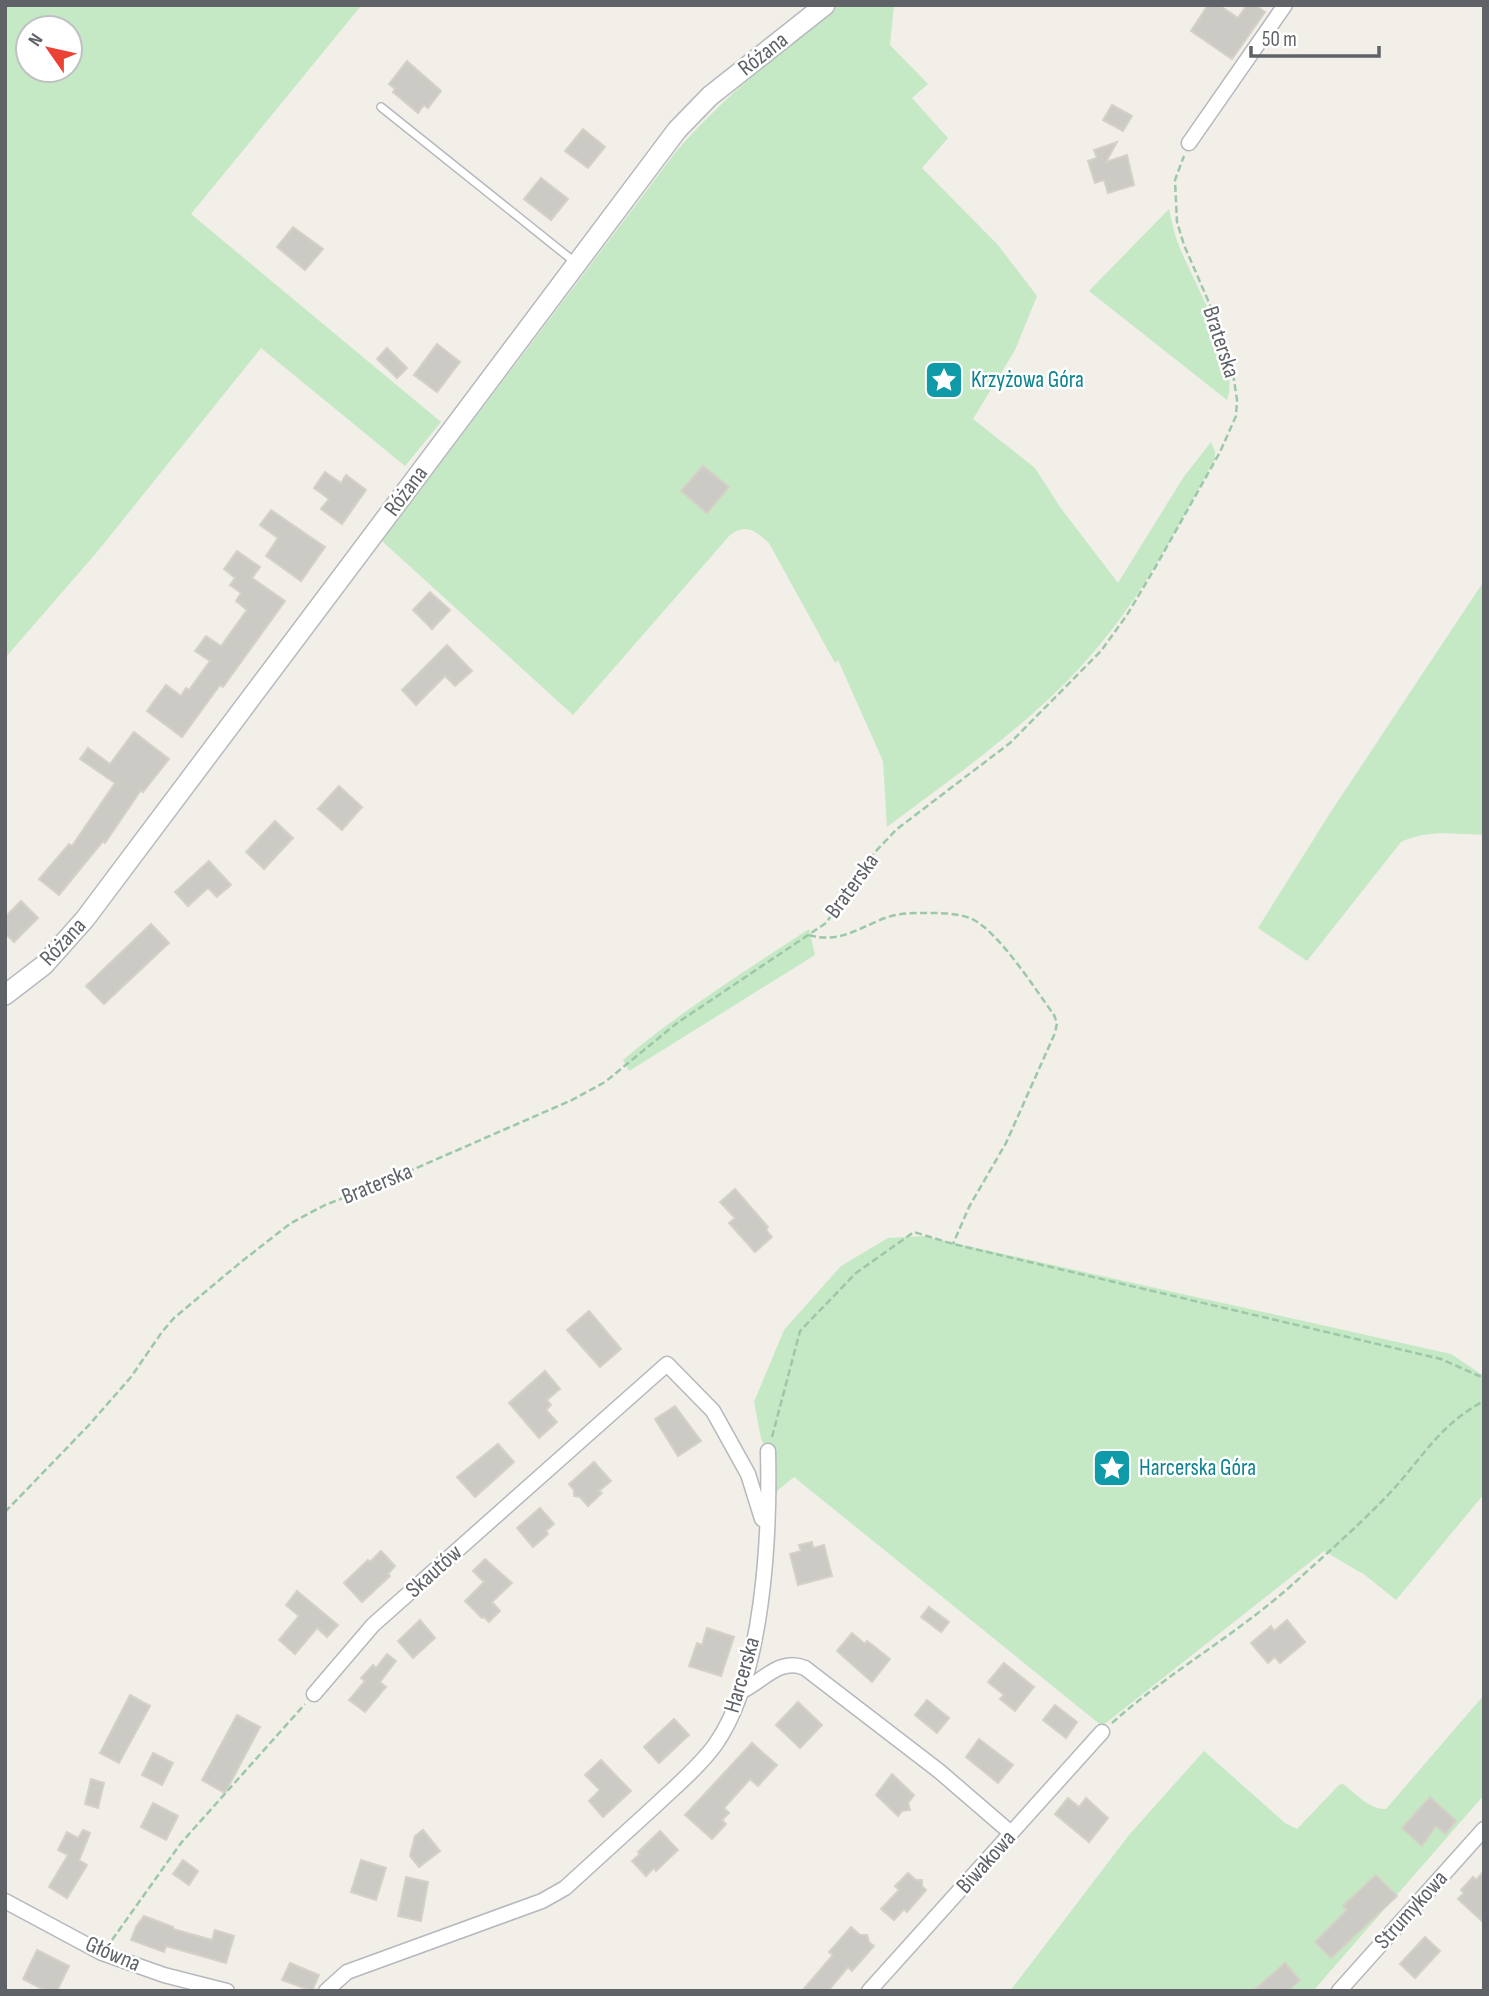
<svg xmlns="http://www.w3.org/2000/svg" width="1489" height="1996" font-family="'Sofia Sans Condensed',sans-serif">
  <rect width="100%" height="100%" fill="#f1efe8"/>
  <g fill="#c5e8c5" fill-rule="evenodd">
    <path d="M5,5H364L360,7L191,214L441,422L405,466L261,348L97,552L5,658ZM70,28V70H28V28Z"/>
    <path d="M840,5H894L890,45L928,84L912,98L948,138L922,168L998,245L1037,296L1015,350L973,419L1035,468L1060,507L1118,583L1183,478L1211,442L1215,452V459C1179,524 1145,592 1097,648C1038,719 960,772 887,827L883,761L838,660L835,663L769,543C756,531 746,523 730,535L573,715L382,541L675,153C724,96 781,51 840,5Z"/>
    <path d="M1169,209C1172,221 1174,234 1179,246C1194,283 1241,363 1227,400L1089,291Z"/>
    <path d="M1484,581V835C1455,834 1427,829 1401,842L1307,961L1258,928L1332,810Z"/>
    <path d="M809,929L815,955L629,1071L623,1060C681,1011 745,971 809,929Z"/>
    <path d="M923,1236L1451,1354L1484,1376V1494L1396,1600L1365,1575L1324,1551L1102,1726L794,1477L778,1490L775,1499L777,1476L761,1438L754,1402L784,1330L841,1266L888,1238Z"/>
    <path d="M1484,1695V1795L1313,1991H1010L1129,1835L1204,1751L1285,1823L1297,1829L1339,1785L1343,1784C1355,1793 1370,1810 1386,1809Z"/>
  </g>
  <g fill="#cccac5" stroke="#d6d1c6" stroke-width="2">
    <path d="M1208,5H1219L1238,18L1247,5H1255L1265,12L1232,59L1191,31Z"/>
    <path d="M407,61L441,91L428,108L424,105L418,113L393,92L395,89L389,84Z"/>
    <path d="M1112,105L1132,116L1123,131L1103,120Z"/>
    <path d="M583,129L605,147L588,168L565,151Z"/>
    <path d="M1117,142L1106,162L1127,155L1134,185L1108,193L1104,180L1095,183L1088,161L1097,158L1094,150Z"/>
    <path d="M541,178L568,199L551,220L524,199Z"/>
    <path d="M293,227L323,249L305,270L277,247Z"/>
    <path d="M437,344L460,362L437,392L414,375Z"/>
    <path d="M387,348L407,368L397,378L377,359Z"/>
    <path d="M703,466L729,487L707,513L681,491Z"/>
    <path d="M325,472L341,483L346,475L366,490L342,524L321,509L329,499L314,488Z"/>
    <path d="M271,510L325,547L301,581L266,556L278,538L260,525Z"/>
    <path d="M237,551L260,567L252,578L285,601L223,687L220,685L182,737L147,711L166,685L181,696L186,688L189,690L210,661L195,651L206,636L221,646L247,610L236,601L241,593L230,585L235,578L224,569Z"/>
    <path d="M430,592L450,610L432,629L413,610Z"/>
    <path d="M447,645L472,671L455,686L445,676L416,705L402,690Z"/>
    <path d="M134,732L169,759L143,792L141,790L105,843L103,841L59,895L39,879L69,844L72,846L115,783L80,759L88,748L110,764Z"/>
    <path d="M339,786L362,807L342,830L318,809Z"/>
    <path d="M275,821L293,838L264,869L246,852Z"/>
    <path d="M209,861L231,885L217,897L208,888L188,906L175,892Z"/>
    <path d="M21,901L38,918L14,942L5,933V917Z"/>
    <path d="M151,924L169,943L104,1004L86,986Z"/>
    <path d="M735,1189L768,1227L766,1230L772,1237L755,1252L729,1223L735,1218L720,1202Z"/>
    <path d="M589,1311L621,1349L600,1367L567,1330Z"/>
    <path d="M545,1371L560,1389L547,1400L551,1405L546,1410L557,1422L539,1438L509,1403Z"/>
    <path d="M675,1406L701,1441L678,1456L655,1419Z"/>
    <path d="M498,1444L514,1462L475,1497L457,1477Z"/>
    <path d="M594,1462L611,1481L599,1491L602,1493L588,1506L580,1497L574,1496V1490L569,1484Z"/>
    <path d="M540,1508L554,1524L546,1531L548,1534L533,1547L517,1528Z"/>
    <path d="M812,1542L813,1548L824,1545L832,1576L798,1585L790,1554L801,1551L799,1545Z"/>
    <path d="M381,1551L395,1566L388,1574L390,1576L362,1602L344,1583L368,1560L370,1562Z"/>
    <path d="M485,1559L512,1583L492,1602L500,1611L489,1622L484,1617L482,1618L465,1601L484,1582L473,1571Z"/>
    <path d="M297,1591L338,1625L327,1637L317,1628L295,1654L279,1640L299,1616L286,1605Z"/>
    <path d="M929,1607L949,1622L941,1632L921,1617Z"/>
    <path d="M420,1620L435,1638L413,1658L398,1641Z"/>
    <path d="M1287,1620L1305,1642L1280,1663L1275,1657L1268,1663L1251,1643L1271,1626L1274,1631Z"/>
    <path d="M707,1628L734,1637L721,1676L689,1666L697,1643L702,1645Z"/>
    <path d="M852,1633L865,1644L867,1641L890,1659L872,1682L837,1651Z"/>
    <path d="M387,1654L396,1661L380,1682L386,1687L365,1712L349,1700L365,1681L361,1678L373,1665L376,1668Z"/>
    <path d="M1004,1663L1034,1687L1015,1711L1000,1699L1004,1695L988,1682Z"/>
    <path d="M130,1695L150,1706L119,1763L100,1753Z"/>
    <path d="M927,1700L949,1718L937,1733L915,1715Z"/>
    <path d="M798,1702L822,1725L800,1748L776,1725Z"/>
    <path d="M1055,1705L1077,1722L1066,1738L1043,1720Z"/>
    <path d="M237,1715L260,1727L225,1793L202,1780Z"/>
    <path d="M674,1719L689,1735L659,1763L644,1747Z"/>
    <path d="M979,1739L1013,1765L998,1783L966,1757Z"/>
    <path d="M752,1743L777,1765L758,1786L750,1779L724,1808L729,1813L722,1820L726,1824L712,1839L685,1815Z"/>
    <path d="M153,1753L173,1763L162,1785L142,1775Z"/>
    <path d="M601,1760L631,1791L603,1817L589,1801L600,1790L585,1775Z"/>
    <path d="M892,1774L914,1795L908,1803L910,1810L902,1811L898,1816L876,1795Z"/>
    <path d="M91,1779L104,1783L98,1808L85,1804Z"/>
    <path d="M1430,1797L1456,1821L1445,1834L1436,1826L1422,1846L1402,1828Z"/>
    <path d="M1068,1798L1079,1807L1086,1798L1108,1818L1089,1842L1055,1814Z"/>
    <path d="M153,1803L178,1816L166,1840L141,1827Z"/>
    <path d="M83,1830L90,1833L79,1860L87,1865L67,1898L49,1887L68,1855L58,1850L67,1832L78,1838Z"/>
    <path d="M423,1830L440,1851L419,1867L410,1856L415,1836Z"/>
    <path d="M660,1831L678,1850L656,1871L654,1868L646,1876L632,1861L640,1854L638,1852Z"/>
    <path d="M183,1860L198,1871L189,1885L173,1874Z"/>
    <path d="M361,1860L386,1868L376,1900L351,1892Z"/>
    <path d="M1484,1871V1923L1458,1899L1464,1893L1461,1890L1473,1877L1476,1880Z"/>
    <path d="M908,1873L916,1880H922V1886L926,1890L907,1912L904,1909L894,1920L881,1909L899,1890L895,1886Z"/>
    <path d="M1376,1875L1397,1896L1331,1958L1315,1942L1347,1910L1343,1906Z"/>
    <path d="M406,1877L428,1882L421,1921L398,1916Z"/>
    <path d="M144,1916L173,1927V1929L212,1940L215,1930L234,1936L226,1963L166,1946L164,1952L131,1940L136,1927Z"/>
    <path d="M851,1927L860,1935H867L869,1942L874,1946L852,1971L848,1967L828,1991H802L833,1955L829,1952Z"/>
    <path d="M1425,1937L1440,1951L1415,1978L1400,1964Z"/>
    <path d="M37,1950L69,1966L57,1991H46L23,1979Z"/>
    <path d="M290,1963L319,1975L312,1991L282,1980Z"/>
    <path d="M1285,1963L1300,1980L1288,1991H1253Z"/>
  </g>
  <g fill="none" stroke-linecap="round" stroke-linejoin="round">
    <g stroke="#b5b8bc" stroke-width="10">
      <path id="lane" d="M381,107L576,263"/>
    </g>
    <g stroke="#b5b8bc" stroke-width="17">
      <g id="street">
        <path d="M1189,143L1285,5"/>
        <path d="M742,1691C763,1681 780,1657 805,1668L939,1771L1011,1833"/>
        <path d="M314,1694L373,1625L667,1364L713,1411L748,1474L762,1519"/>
        <path d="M5,1901L102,1953L164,1975L227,1991"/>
        <path d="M326,1991L347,1972L542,1901L565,1888C595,1861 625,1833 655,1806C676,1786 698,1768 715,1745C764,1676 770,1534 768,1451"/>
        <path d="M869,1991L1102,1732"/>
        <path d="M1339,1991L1484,1829"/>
      </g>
    </g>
    <g stroke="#b6babf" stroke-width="22">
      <path id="secondary" d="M5,995L44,965L85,919L677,130L710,96L825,5"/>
    </g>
    <g stroke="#9cc7a9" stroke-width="2.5" stroke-dasharray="7 3.5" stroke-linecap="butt">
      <path d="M809,935C837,943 854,931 880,920C895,913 911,913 927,913C942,913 961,913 974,920C1001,935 1035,989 1054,1015L1057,1023L1055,1033L1006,1143L969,1207L953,1244"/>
      <path d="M772,1437L800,1331L856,1273L914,1232L953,1244L1441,1359L1484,1378"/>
      <path d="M5,1512L89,1425L131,1377L162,1332L174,1318L241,1262L291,1223L325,1205L389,1180L572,1100L605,1082L677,1023L826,923L875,852L897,829L1010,743L1101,651L1127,615L1156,566L1220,452L1236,416L1237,400L1231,360L1220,328L1184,245L1177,222L1175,180L1184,156"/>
      <path d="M1112,1723C1169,1672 1236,1635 1293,1584C1324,1556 1357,1527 1386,1497C1421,1461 1437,1426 1484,1401"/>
      <path d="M112,1940L181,1843L305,1704"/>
    </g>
    <use href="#lane" stroke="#fff" stroke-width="7"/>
    <use href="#street" stroke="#fff" stroke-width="14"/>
    <use href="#secondary" stroke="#fff" stroke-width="19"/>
  </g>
  <defs>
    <g id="sight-square" transform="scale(2.0125)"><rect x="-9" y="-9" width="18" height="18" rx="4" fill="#0f9aa8" stroke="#fff"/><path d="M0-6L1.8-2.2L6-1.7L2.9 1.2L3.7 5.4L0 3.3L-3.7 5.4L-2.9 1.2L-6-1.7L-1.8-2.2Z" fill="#fff"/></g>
  </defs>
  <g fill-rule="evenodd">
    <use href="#sight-square" x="944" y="380"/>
    <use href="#sight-square" x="1112" y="1468"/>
  </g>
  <g text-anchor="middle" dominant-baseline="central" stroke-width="5" stroke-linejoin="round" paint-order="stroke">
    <g font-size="23" fill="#5f6368" stroke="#fff">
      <text transform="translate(763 54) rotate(-38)">Różana</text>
      <text transform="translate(1221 342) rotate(72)">Braterska</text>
      <text transform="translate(406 491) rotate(-53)">Różana</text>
      <text transform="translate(852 886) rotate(-54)">Braterska</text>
      <text transform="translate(63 942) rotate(-47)">Różana</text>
      <text transform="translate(377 1184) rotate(-22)">Braterska</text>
      <text transform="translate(434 1571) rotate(-42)">Skautów</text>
      <text transform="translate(742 1675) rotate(-74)">Harcerska</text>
      <text transform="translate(986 1862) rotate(-48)">Biwakowa</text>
      <text transform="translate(1411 1910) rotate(-48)">Strumykowa</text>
      <text transform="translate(113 1954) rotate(23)">Główna</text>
    </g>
    <g font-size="23" fill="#0d838f" stroke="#fff" text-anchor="start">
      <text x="971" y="380">Krzyżowa Góra</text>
      <text x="1139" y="1468">Harcerska Góra</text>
    </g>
  </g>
  <rect width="1489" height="1996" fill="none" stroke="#5f6368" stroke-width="14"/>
  <g transform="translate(49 49) rotate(304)"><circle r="33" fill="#ffffff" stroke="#bfc1c3" stroke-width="2"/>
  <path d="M0-5L12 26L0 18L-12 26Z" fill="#ea4335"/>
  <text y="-10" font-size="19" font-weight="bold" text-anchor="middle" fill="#5f6368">N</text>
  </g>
  <path d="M1251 46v10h128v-10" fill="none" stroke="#5f6368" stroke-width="3.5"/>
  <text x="1262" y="46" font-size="21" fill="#5f6368" stroke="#ffffff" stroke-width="5" paint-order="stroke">50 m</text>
</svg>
